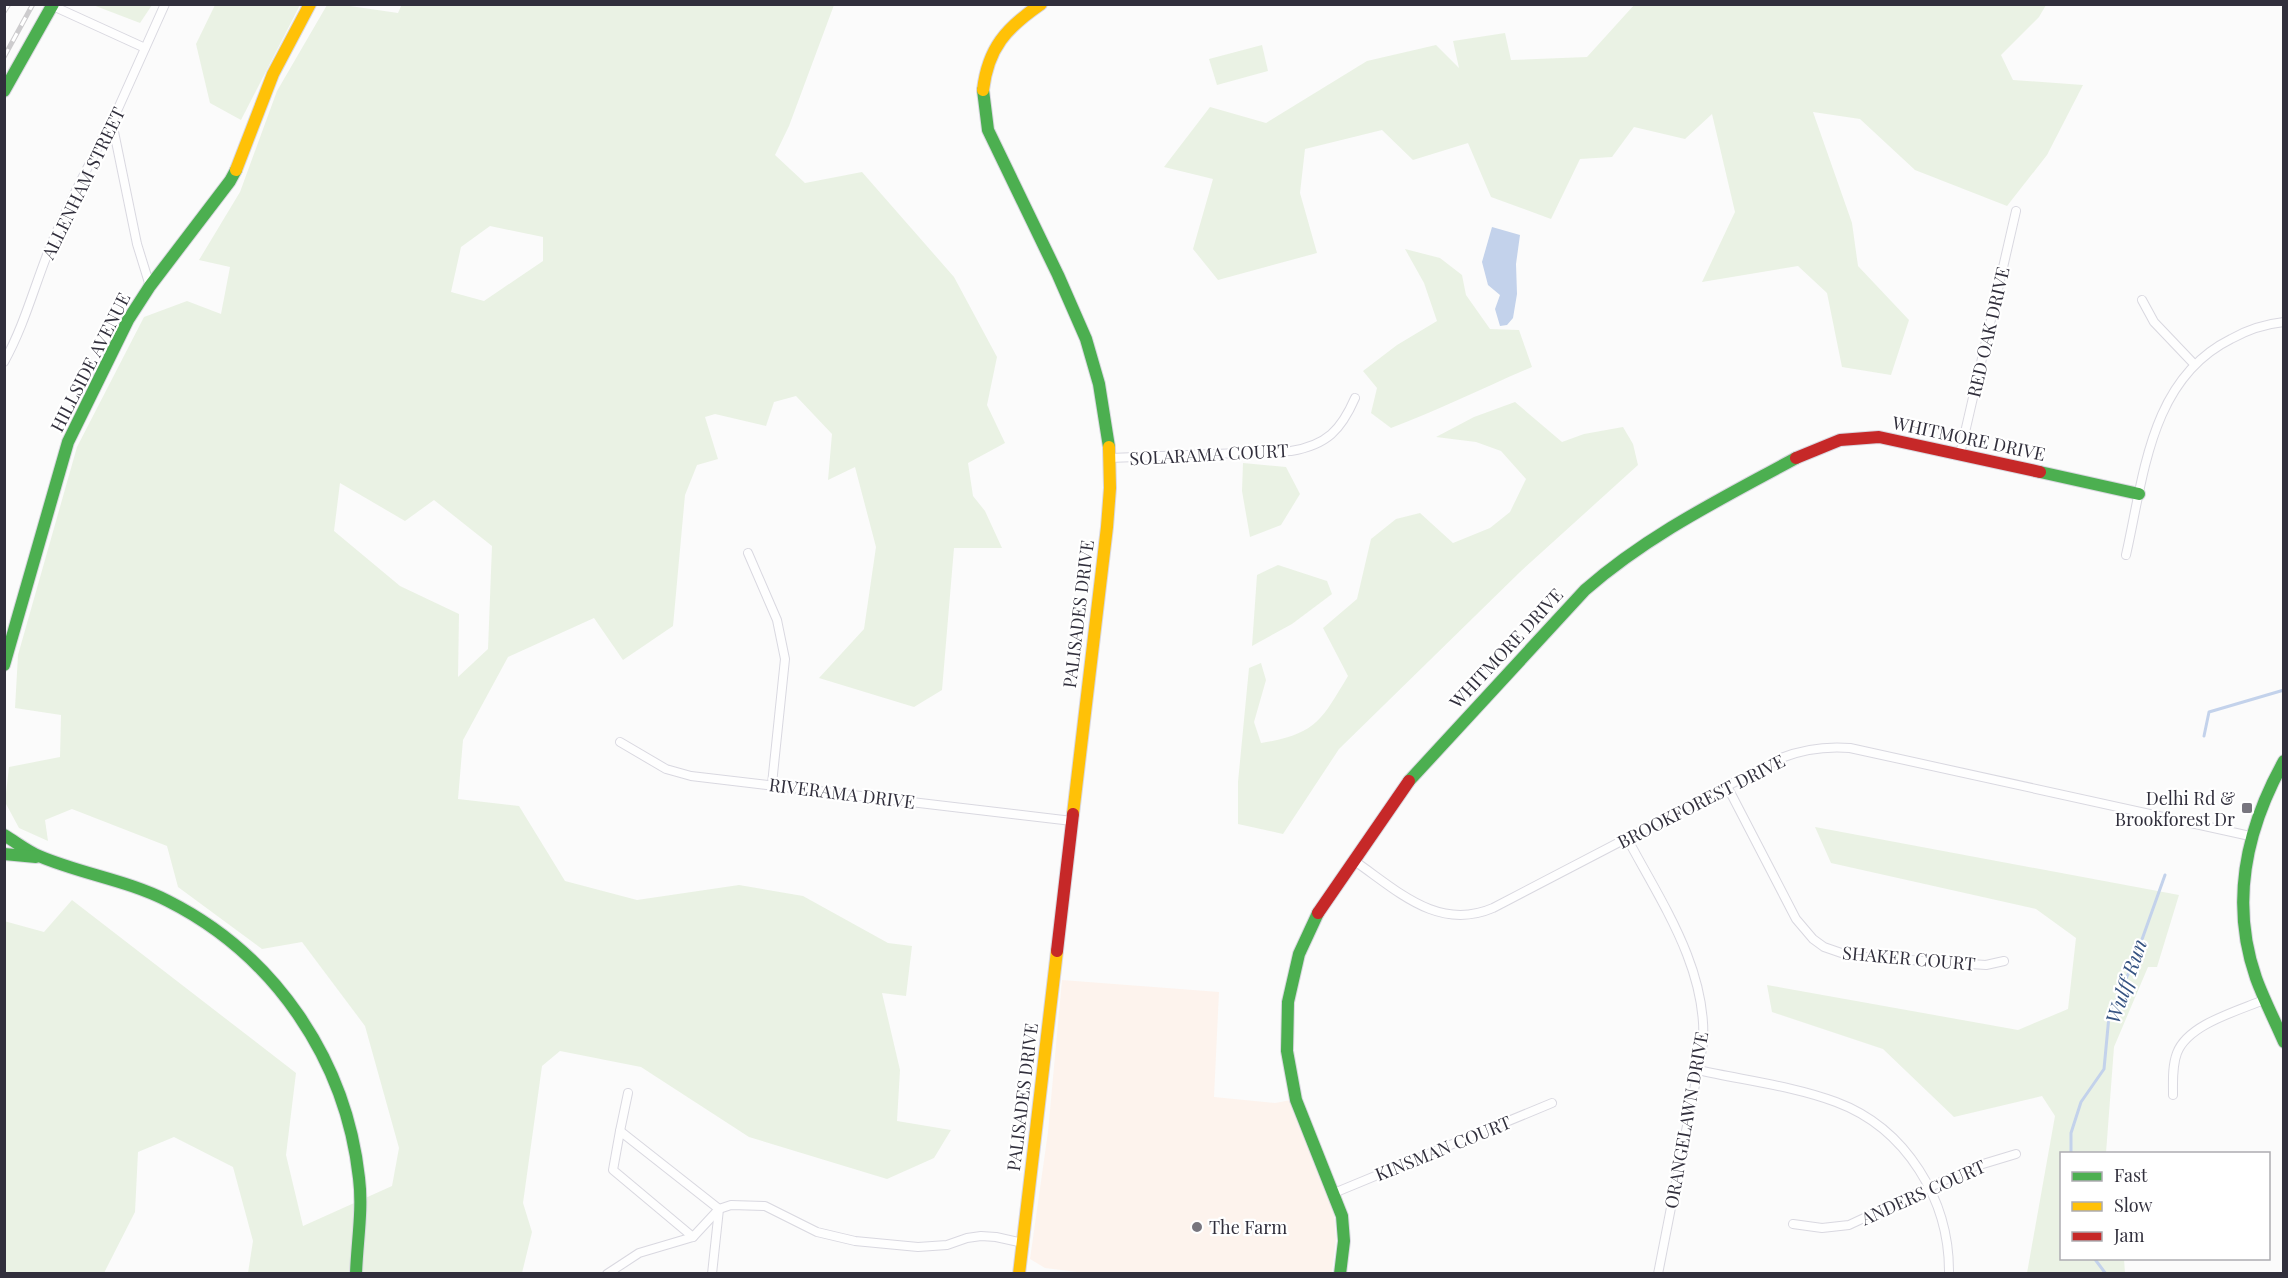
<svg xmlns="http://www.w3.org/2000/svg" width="2288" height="1278" font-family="'Playfair Display',serif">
  <rect width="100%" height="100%" fill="#fbfbfb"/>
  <path fill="#fdf3ed" d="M1062,980L1219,992L1214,1097L1275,1103L1291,1100L1334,1212L1336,1239L1332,1273L1093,1274L1045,1268L1030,1259L1048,1132Z"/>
  <g fill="#eaf2e4" fill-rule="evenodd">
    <path d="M402,4L834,5L789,126L775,155L805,183L862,172L954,277L997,357L987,405L1005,443L968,463L973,496L985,511L1002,548H954L942,690L914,707L819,678L864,629L876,547L855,467L828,480L832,434L796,396L774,402L766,426L715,414L705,417L718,459L697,465L685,495L673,626L623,660L594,618L508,657L463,740L458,799L519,806L565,881L637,900L739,885L803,896L888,943L912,946L906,996L882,993L900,1070L897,1121L951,1130L934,1158L887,1179L749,1137L641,1067L560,1051L542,1066L523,1203L532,1232L522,1273H248L253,1241L233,1167L174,1137L138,1152L135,1212L104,1273H5L4,921L44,932L72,900L296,1073L286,1155L303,1226L392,1186L399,1148L365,1026L302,942L262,949L178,887L167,846L72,809L45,820L48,841L19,828L5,802L9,767L60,757L61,715L15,708L18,655L77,447L144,317L187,301L221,314L230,267L199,260L240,192L277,91L327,5H343L398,13ZM490,226L543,237V261L484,301L451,292L461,247ZM340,483L405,521L434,500L492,546L488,649L458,677L459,614L400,586L334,531Z"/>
    <path d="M1635,4L2046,5L2039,17L2001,55L2013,80L2083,85L2047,155L2007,206L1915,170L1860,119L1813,112L1852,223L1858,266L1909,320L1891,375L1842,367L1827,293L1798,266L1702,282L1735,212L1712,114L1685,139L1634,127L1612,157L1580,159L1551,219L1491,197L1468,143L1413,160L1382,130L1305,149L1300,193L1317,253L1218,280L1193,249L1213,179L1164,167L1210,107L1266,123L1367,61L1436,45L1459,68L1453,41L1505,33L1511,60L1587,57Z"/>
    <path d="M93,5H152L140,23Z"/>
    <path d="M215,5H300L241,120L210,103L196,44Z"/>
    <path d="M1262,45L1268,71L1217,85L1209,59Z"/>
    <path d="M1405,249L1440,258L1462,275L1466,295L1490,329L1519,330L1532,367C1485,387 1439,410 1391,428L1371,413L1377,388L1363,371L1397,345L1437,321L1424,283Z"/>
    <path d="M1515,402L1562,442L1584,434L1623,427L1633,444L1638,465L1520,572L1339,749L1283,834L1238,824V782L1249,668L1261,663L1266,680L1254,722L1261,743C1316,734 1321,721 1348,676L1323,628L1357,599L1371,539L1396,519L1420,513L1453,543L1490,528L1510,512L1526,479L1501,451L1476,442L1436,437L1474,417Z"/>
    <path d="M1243,463L1286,467L1300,494L1281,525L1250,537L1242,491Z"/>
    <path d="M1278,565L1327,581L1332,594L1292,624L1252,646L1257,575Z"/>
    <path d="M1815,827L2179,895L2157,967H2148L2114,1047L2106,1153L2062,1154V1258L2124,1259L2125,1273H2027L2055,1116L2042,1096L1954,1117L1883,1049L1772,1012L1767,985L2018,1030L2068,1009L2076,938L2036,909L1831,863Z"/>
  </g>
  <path fill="#c3d2eb" d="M1492,227L1520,235L1516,264L1517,294L1513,318L1507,325L1500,326L1495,309L1500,295L1488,285L1482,262Z"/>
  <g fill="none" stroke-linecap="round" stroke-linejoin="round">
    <g stroke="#c3d2eb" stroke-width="3">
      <path d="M2204,736L2209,712L2284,690"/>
      <path d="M2071,1154V1133L2081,1102L2104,1069L2109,1016L2135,959L2165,875"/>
      <path d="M2094,1258L2106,1274"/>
    </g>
    <g stroke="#d9d8e0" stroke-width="10">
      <g id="street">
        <path d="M53,6L145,48"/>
        <path d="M112,122L137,244L150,286"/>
        <path d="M2142,300L2154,322L2194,364"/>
        <path d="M4,362C23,328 33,291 47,255C63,213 86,172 106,131L112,122L165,4"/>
        <path d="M1960,454L2016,211"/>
        <path d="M1110,458L1291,451C1327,445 1341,430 1355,398"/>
        <path d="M748,553L777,620L785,659L772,784"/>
        <path d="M2126,555C2144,476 2150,379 2231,339C2247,330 2265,324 2284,322"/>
        <path d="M620,742L666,769L691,776L1072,821"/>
        <path d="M1727,786L1796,919L1813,939L1824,947L1850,956L1986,965L2004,961"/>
        <path d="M1627,838C1661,902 1708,969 1703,1044L1658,1274"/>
        <path d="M1353,860C1396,889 1437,932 1493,908L1781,758C1804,749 1825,746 1850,748L2250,836"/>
        <path d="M1698,1070C1742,1080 1794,1086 1836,1102C1906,1128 1950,1200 1949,1274"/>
        <path d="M2173,1095C2173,1081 2172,1066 2177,1053C2188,1024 2238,1011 2266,999"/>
        <path d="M620,1131L628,1093"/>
        <path d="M1334,1193L1552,1103"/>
        <path d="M1793,1224L1822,1228L1849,1225L1973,1167L2016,1154"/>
        <path d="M693,1237L613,1170L620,1131L719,1209L712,1274"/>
        <path d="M607,1274L639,1253L693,1237L719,1209L731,1205L765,1206L817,1232L855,1241L918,1247L947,1245L967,1238L981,1236L996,1237L1023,1243"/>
      </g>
    </g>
    <g stroke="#d9d8e0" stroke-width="14">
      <g id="fast">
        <path d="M983,90L988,130L1058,275L1086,339L1099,384L1109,447"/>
        <path d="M4,91L53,4"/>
        <path d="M2040,472L2139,494"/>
        <path d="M4,665L68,442L128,320L150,286L230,181L236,170"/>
        <path d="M2284,761C2246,829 2230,903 2256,978C2264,1000 2275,1021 2284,1042"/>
        <path d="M1409,781L1585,590C1649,534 1723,498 1796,458"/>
        <path d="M4,835C16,842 27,851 39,856C81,874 127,880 168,901C275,955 346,1060 359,1178C363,1210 357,1242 356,1274"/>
        <path d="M4,854L36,857"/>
        <path d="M1318,913L1299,954L1288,1002L1287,1051L1296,1100L1342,1216L1344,1241L1340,1274"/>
      </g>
    </g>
    <g stroke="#d9d8e0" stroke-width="14">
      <g id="slow">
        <path d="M983,90C988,48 1006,28 1041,4"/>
        <path d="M236,170L273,74L310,4"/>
        <path d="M1073,814L1107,527L1110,488L1109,447"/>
        <path d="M1019,1274L1057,951"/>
      </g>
    </g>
    <g stroke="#d9d8e0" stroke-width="14">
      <g id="jam">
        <path d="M1796,458L1840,440L1879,437L2040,472"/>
        <path d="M1318,913L1409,781"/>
        <path d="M1057,951L1073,814"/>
      </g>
    </g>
    <use href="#street" stroke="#fefefe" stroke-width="8"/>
    <use href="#fast" stroke="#4caf50" stroke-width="12"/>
    <use href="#slow" stroke="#ffc107" stroke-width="12"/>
    <use href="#jam" stroke="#c62828" stroke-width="12"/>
    <g stroke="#cdccce" stroke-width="5">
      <g id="rail">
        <path d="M4,12L9,4"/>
        <path d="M4,57L33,4"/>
      </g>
    </g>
    <use href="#rail" stroke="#fff" stroke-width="3" stroke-dasharray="9" stroke-linecap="butt"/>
  </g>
  <g fill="#78767f" stroke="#fff" stroke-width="2">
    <rect x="2241" y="802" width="12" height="12" rx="3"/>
    <circle cx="1197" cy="1227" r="6"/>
  </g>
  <g text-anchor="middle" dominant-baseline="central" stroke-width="4.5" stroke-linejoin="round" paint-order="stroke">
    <g font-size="18" fill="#312f3c" stroke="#fff">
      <text transform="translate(83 183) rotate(-64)">ALLENHAM STREET</text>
      <text transform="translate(1988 332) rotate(-77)">RED OAK DRIVE</text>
      <text transform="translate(90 362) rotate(-63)">HILLSIDE AVENUE</text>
      <text transform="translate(1969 438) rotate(12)">WHITMORE DRIVE</text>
      <text transform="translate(1209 454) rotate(-3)">SOLARAMA COURT</text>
      <text transform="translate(1078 614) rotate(-83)">PALISADES DRIVE</text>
      <text transform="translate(1506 648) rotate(-47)">WHITMORE DRIVE</text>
      <text transform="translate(842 793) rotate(7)">RIVERAMA DRIVE</text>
      <text transform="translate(1701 801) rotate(-27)">BROOKFOREST DRIVE</text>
      <text transform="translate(1909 958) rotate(5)">SHAKER COURT</text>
      <text transform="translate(1022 1097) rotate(-83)">PALISADES DRIVE</text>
      <text transform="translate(1686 1120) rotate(-80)">ORANGELAWN DRIVE</text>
      <text transform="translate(1443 1148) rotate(-22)">KINSMAN COURT</text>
      <text transform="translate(1923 1192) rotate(-24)">ANDERS COURT</text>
    </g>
    <g font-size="18" fill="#312f3c" stroke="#fff" text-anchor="end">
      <text x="2235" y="798">Delhi Rd &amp;<tspan x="2235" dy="21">Brookforest Dr</tspan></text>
      <text x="1209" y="1227" text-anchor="start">The Farm</text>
    </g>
    <g font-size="20" font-style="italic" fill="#365382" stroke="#fff">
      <text transform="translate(2125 981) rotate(-71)">Wulff Run</text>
    </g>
  </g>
  <rect width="2288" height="1278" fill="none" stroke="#312f3c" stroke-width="12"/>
  <rect x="2060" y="1152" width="210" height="108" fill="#ffffff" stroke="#adacb1" stroke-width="1.5"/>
  <rect x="2072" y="1172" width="30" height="9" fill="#4caf50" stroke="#adacb1" stroke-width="1.5"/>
  <text x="2114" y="1182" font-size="18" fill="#312f3c">Fast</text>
  <rect x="2072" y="1202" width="30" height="9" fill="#ffc107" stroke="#adacb1" stroke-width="1.5"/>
  <text x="2114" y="1212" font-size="18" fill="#312f3c">Slow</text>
  <rect x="2072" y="1232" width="30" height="9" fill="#c62828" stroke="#adacb1" stroke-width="1.5"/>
  <text x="2114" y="1242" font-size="18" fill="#312f3c">Jam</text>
</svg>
